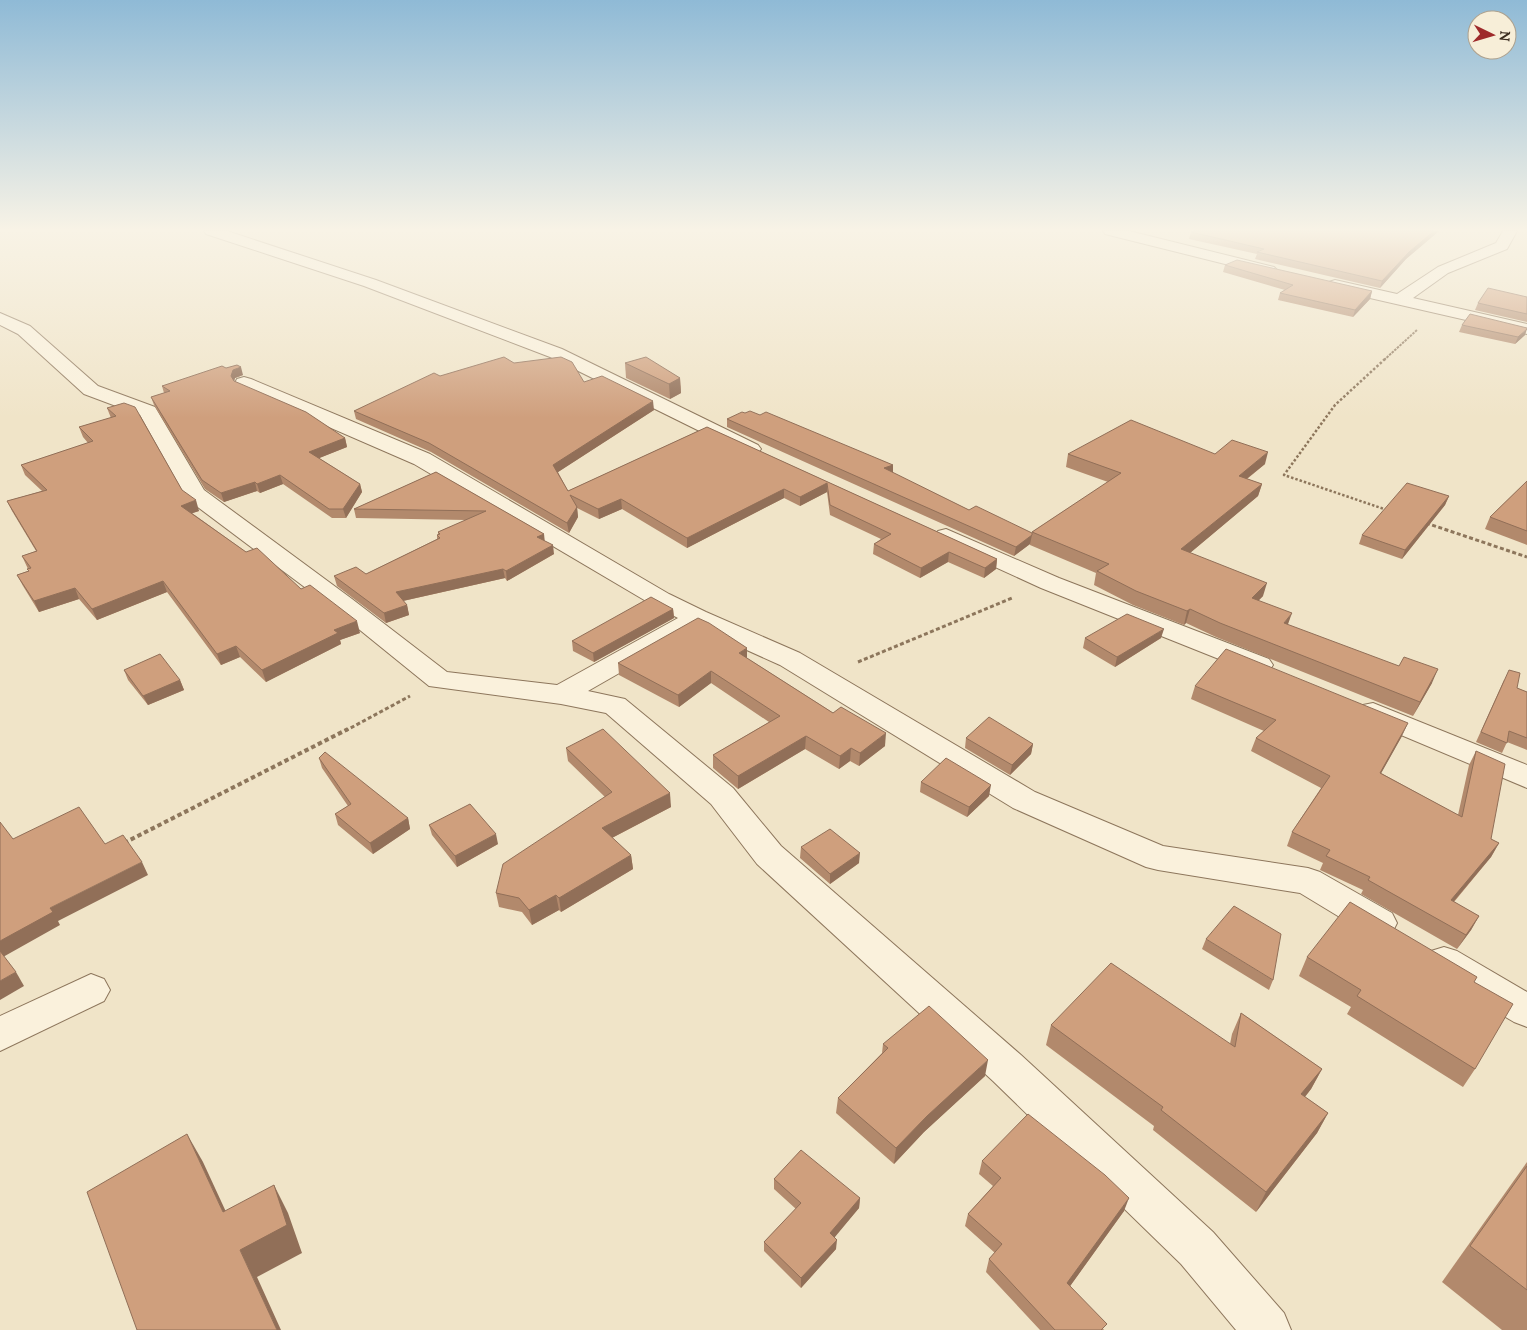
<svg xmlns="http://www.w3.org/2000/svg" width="1527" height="1330" font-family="Lora,serif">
  <rect width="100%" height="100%" fill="#f0e4c8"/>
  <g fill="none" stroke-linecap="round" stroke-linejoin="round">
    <g stroke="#8d765c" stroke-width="2">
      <g id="minor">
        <path d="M204,231H227L376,280L562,349L758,445L761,449L758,453L751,455L744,453L550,357L364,286L206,234Z"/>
        <path d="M1103,231H1129L1274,267L1277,270L1274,273L1269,275L1105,234Z"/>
        <path d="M1503,231H1517L1507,249L1448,273L1413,298L1527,324V334L1335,290L1329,288L1327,285L1329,282L1335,280L1397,294L1438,267L1496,243Z"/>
        <path d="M0,313L30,326L98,386L155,407L204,490L352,599L447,672L557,685L678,618L651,604L414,464L237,387L235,383L237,379L244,377L251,379L430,454L669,594L706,612L800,653L1035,792L1163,846L1308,868L1320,872L1392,913L1397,923L1392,933L1379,937L1366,933L1300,893L1158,870L1146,867L1013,808L780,665L698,628L588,691L625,699L733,788L781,846L1021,1055L1213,1232L1284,1313L1291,1330H1236L1181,1264L993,1081L757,864L711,804L606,713L561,704L429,686L334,609L187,499L140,415L84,394L18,334L0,325Z"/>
        <path d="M946,529L1059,578L1269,659L1273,665L1269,671L1259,673L1249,671L1041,588L938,541L934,536L938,531Z"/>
        <path d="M1373,703L1527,765V788L1363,719L1359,712L1363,705Z"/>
        <path d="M1444,947L1457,951L1527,992V1027L1514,1022L1431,973L1426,962L1431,951Z"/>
        <path d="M91,974L104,979L110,990L104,1001L0,1051V1016Z"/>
      </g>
    </g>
    <path stroke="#8d765c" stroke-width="2" stroke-dasharray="2.5 1" stroke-linecap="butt" d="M1384,360L1417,330"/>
    <path stroke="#8d765c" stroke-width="2.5" stroke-dasharray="2.5 2" stroke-linecap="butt" d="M1385,359L1335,405L1284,475L1387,510"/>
    <g stroke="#8d765c" stroke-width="3" stroke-dasharray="4 2.5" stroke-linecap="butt">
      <path d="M1426,523L1527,557"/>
      <path d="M858,662L1012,598"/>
      <path d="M345,731L410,696"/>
    </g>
    <path stroke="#8d765c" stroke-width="4" stroke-dasharray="4.5 3" stroke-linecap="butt" d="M124,843L348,729"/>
    <use href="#minor" fill="#faf1dc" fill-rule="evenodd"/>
  </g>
  <g fill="#b2896c">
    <path d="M1194,231H1439L1406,259L1380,288L1255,259L1257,254L1189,239L1191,232Z"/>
    <path d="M1225,265L1372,291L1370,299L1353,317L1278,300L1280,293L1285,290L1223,272Z"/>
    <path d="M1527,297V322L1475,310L1478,303Z"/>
    <path d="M1462,325L1525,335L1515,344L1459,332Z"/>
    <path d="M514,363L584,382L654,410L558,472L568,491L707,427L997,559L996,569L984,578L948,562L920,578L873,554L874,544L881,539L830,515L827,492L800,506L784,498L687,548L622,509L599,519L577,508L578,517L569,533L431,452L356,419L354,411L440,376Z"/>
    <path d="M625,363L680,378L681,393L670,399L626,378Z"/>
    <path d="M226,368L243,375L235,378L234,381L345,438L347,447L319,458L360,484L362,492L346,518H332L283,484L260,493L257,491L224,502L205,489L154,405L151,397L164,393L162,386Z"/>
    <path d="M124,403L182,490L199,511L192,513L246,552L301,589L360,633L340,640L341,644L266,682L240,657L221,665L167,592L97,620L79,599L39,612L23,586L17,575L28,571V569L22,556L36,551L12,511L7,501L42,491L25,475L21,465L88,443L83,437L79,427L111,418L107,408Z"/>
    <path d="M745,413L760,415L893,465V473L969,510L1032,533V532L1108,482L1066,467L1068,454H1215L1265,464L1247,479L1262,484L1258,496L1190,553L1263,596L1258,601L1288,625L1432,683L1413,716L1216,637L1186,623L1184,625L1133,605L1094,585L1096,573L1030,545V544L1014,556L727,427V419Z"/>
    <path d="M436,472L544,534V541L554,554L507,581L505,578L403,601L407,605L409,615L386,623L337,586L334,576L366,574L437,539V535H438V532L466,520L356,518L354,509Z"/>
    <path d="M1527,481V545L1485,529L1490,517Z"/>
    <path d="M1449,496L1445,505L1402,559L1359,544L1362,535Z"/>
    <path d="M673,609L674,618L594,662L573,651L572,641Z"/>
    <path d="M1085,638H1161L1115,667L1083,648Z"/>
    <path d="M747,658L885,746L859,766L850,761L839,769L805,749L738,789L713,768V755L769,722L711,683L679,707L619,675L618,663Z"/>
    <path d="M124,670L180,680L184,690L148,705L128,680Z"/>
    <path d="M1504,680L1517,688L1527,692V750L1507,742L1502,753L1476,742Z"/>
    <path d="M1195,686L1402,736L1381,773L1458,815L1469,765L1476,751L1491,839L1499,843L1491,857L1454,902L1479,916L1471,930L1457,949L1361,894L1363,890L1320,870L1323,863L1287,846L1292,832L1321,788L1251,751L1256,738L1264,731L1191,699Z"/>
    <path d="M966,738L1033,744L1031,754L1010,775L965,748Z"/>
    <path d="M566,748L671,807L612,838L631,855L633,869L561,912L559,910L532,925L522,912L499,907L496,893L605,797L568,761Z"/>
    <path d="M319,758L408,818L410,829L373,854L338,825L335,814L348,806L322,768Z"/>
    <path d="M921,782L989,796L967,817L920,792Z"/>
    <path d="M429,825L498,844L457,867L432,835Z"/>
    <path d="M801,847L859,863L830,884L800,858Z"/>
    <path d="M1206,939L1273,980L1269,990L1202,949Z"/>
    <path d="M1307,957L1474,982L1475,1069L1463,1087L1347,1014L1351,1007L1299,976Z"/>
    <path d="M1241,1013L1322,1069L1311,1089L1305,1097L1328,1113L1317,1133L1256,1212L1153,1130L1154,1126L1046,1045L1051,1025L1230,1044L1232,1034Z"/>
    <path d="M883,1044L985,1076L924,1132L894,1164L836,1113L838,1098L882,1053Z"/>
    <path d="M982,1161L1124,1211L1070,1286L1104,1330H1040L986,1272L989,1259L995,1253L965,1226L968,1214L993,1186L979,1174Z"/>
    <path d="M1527,1162V1330H1502L1442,1282Z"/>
    <path d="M774,1179L860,1198L859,1208L834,1237L836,1249L801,1288L764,1251V1242L796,1209L774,1189Z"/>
  </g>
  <g fill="#916f58">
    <path d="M1434,231H1439L1406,259L1380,288L1382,281L1409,252Z"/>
    <path d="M1372,291L1370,299L1353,317L1355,310Z"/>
    <path d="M1527,329L1525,335L1515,344L1518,337Z"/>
    <path d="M241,367L243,375L235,378L233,384L231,376L233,370Z"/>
    <path d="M680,378L681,393L670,399L669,384Z"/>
    <path d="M653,401L654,410L555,474L553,465Z"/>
    <path d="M345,438L347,447L312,461L309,452Z"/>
    <path d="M1268,452L1265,464L1235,488L1239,476Z"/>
    <path d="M893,465V473L884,468Z"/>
    <path d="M280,475L283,484L260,493L257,484Z"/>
    <path d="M255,482L257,491L224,502L221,493Z"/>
    <path d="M827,483V492L800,506V497Z"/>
    <path d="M360,484L362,492L346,518L343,509Z"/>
    <path d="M1262,484L1258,496L1178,563L1181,549Z"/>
    <path d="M784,489V498L687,548V538Z"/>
    <path d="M1449,496L1445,505L1402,559L1405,550Z"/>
    <path d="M621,499L622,509L599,519L598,509Z"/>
    <path d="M196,500L199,511L184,516L181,506Z"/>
    <path d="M577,507L578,517L569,533L567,523Z"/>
    <path d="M544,534L545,543L537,537Z"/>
    <path d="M1032,535L1030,544L1014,556L1016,547Z"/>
    <path d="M553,545L554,554L507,581L506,571Z"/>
    <path d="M949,552L948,562L920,578L921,568Z"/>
    <path d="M997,559L996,569L984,578L985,568Z"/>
    <path d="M503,569L505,578L398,602L396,592Z"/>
    <path d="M163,581L167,592L97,620L92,609Z"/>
    <path d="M1267,583L1263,596L1247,612L1252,598Z"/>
    <path d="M75,588L79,599L39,612L34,601Z"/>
    <path d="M407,605L409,615L386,623L384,613Z"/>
    <path d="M673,609L674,618L594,662L593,653Z"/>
    <path d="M1190,609L1186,623L1184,625L1187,611Z"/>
    <path d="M1292,613L1287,627L1284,623Z"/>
    <path d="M357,621L360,633L340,640L341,644L266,682L262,670L334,630Z"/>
    <path d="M1164,629L1161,638L1115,667L1117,657Z"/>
    <path d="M236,646L240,657L221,665L217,654Z"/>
    <path d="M747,648V661L739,653Z"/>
    <path d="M1438,669L1432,683L1413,716L1420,702Z"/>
    <path d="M711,671V683L679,707L678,695Z"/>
    <path d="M180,680L184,690L148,705L143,696Z"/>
    <path d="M1408,723L1402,736L1374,786L1380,773Z"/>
    <path d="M886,733L885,746L859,766L860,753Z"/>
    <path d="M806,736L805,749L738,789V776Z"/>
    <path d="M1033,744L1031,754L1010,775L1012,765Z"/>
    <path d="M851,748L850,761L839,769L840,756Z"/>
    <path d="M991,785L989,796L967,817L969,807Z"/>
    <path d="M670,793L671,807L604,842L602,828Z"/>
    <path d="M408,818L410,829L373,854L370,843Z"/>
    <path d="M496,834L498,844L457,867L455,856Z"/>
    <path d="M1499,843L1491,857L1443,914L1451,900Z"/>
    <path d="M860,853L859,863L830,884V874Z"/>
    <path d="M631,855L633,869L561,912L559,898Z"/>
    <path d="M142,862L148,875L58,921L60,925L3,957L0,952V941L50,908Z"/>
    <path d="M556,895L559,910L532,925L529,910Z"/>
    <path d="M1479,916L1471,930L1457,949L1466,935Z"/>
    <path d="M16,972L24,986L0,1000V981Z"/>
    <path d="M988,1060L985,1076L924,1132L894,1164L896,1148L927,1116Z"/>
    <path d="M1322,1069L1311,1089L1291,1114L1301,1094Z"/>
    <path d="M1328,1113L1317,1133L1256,1212L1266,1192Z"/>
    <path d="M187,1134L203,1162L239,1240L223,1212Z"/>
    <path d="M274,1185L288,1213L302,1253L257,1277L281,1330H277L240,1250Z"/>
    <path d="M860,1198L859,1208L830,1243V1233Z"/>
    <path d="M1129,1198L1124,1211L1063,1296L1067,1283Z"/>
    <path d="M837,1240L836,1249L801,1288V1278Z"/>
  </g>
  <g fill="#cf9f7d" stroke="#916f58">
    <path d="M1194,231H1434L1409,252L1382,281L1257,252L1264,249L1191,232Z"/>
    <path d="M1237,260L1372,291L1355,310L1280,293L1293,285L1225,265Z"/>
    <path d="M1488,288L1527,297V314L1478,303Z"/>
    <path d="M1470,314L1527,328V329L1518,337L1462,325Z"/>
    <path d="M504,357L514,363L561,357L572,362L584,382L602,376L653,401L553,465L568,491L707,427L997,559L985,568L949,552L921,568L874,544L891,534L830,505L827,483L800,497L784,489L687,538L621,499L598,509L570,495L577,507L567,523L429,443L354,411L434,373L440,376Z"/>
    <path d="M646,357L680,378L669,384L625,363Z"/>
    <path d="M237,365L241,367L233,370L231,376L234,381L306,412L345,438L309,452L360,484L343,509H329L280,475L257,484L255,482L221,493L202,480L151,397L170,391L162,386L222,366L226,368Z"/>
    <path d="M124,403L135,407L182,490L196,500L181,506L246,552L257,548L301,589L310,585L357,621L334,630L338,633L262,670L236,646L217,654L163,581L92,609L75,588L34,601L17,575L29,571L27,569L31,568L22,556L37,551L7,501L47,490L21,465L93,441L79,427L116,416L107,408Z"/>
    <path d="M750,411L760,415L766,412L893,465L884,468L969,510L976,506L1032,533V535L1016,547L727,419L742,412L745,413Z"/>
    <path d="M1131,420L1215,454L1232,440L1268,452L1239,476L1262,484L1181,549L1267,583L1252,598L1292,613L1284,623L1399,666L1404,657L1438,669L1420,702L1220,623L1190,609L1187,611L1136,591L1097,571L1109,564L1032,532L1121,473L1068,454Z"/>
    <path d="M436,472L544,534L537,537L553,545L506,571L503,569L396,592L407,605L384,613L334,576L356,567L366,574L440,538L437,535L440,534L438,532L486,511L354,509Z"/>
    <path d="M1527,481V531L1490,517Z"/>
    <path d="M1407,483L1449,496L1405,550L1362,535Z"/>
    <path d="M651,597L673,609L593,653L572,641Z"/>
    <path d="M1127,614L1164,629L1117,657L1085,638Z"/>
    <path d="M698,618L709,623L747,648L739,653L833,713L841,707L886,733L860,753L851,748L840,756L806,736L738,776L713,755L780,716L711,671L678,695L618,663Z"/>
    <path d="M1226,649L1408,723L1380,773L1462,817L1476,751L1505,764L1491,839L1499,843L1451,900L1479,916L1466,935L1368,880L1370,877L1326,856L1330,850L1292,832L1330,776L1256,738L1276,720L1195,686Z"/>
    <path d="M160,654L180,680L143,696L124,670Z"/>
    <path d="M1509,670L1520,673L1517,688L1527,692V738L1509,731L1507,743L1481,732Z"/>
    <path d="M989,717L1033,744L1012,765L966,738Z"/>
    <path d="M603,729L670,793L602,828L631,855L559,898L556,895L529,910L519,898L496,893L503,864L612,792L566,748Z"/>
    <path d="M325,752L408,818L370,843L335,814L351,804L319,758Z"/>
    <path d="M946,758L991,785L969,807L921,782Z"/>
    <path d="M470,804L496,834L455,856L429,825Z"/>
    <path d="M79,807L105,844L123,835L142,862L50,908L53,912L0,941V822L13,839Z"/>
    <path d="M830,829L860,853L830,874L801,847Z"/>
    <path d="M1350,902L1477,977L1474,982L1513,1004L1475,1069L1357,996L1361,990L1307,957Z"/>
    <path d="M1234,906L1281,934L1273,980L1206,939Z"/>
    <path d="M0,951L16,972L0,981Z"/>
    <path d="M1111,963L1235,1047L1241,1013L1322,1069L1301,1094L1328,1113L1266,1192L1161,1110L1163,1107L1051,1025Z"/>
    <path d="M929,1006L988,1060L927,1116L896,1148L838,1098L888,1048L883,1044Z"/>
    <path d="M1028,1114L1105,1175L1129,1198L1067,1283L1107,1324L1101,1330H1055L989,1259L1002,1244L968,1214L1001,1178L982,1161Z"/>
    <path d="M187,1134L223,1212L274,1185L287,1225L240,1250L277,1330H137L87,1192Z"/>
    <path d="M801,1150L860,1198L830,1233L837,1240L801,1278L764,1242L801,1203L774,1179Z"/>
    <path d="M1527,1166V1290L1470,1246Z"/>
  </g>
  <linearGradient id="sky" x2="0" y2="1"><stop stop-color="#8fbad6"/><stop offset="0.55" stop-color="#f8f3e6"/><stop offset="1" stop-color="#f8f3e6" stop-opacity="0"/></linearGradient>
  <rect width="1527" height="418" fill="url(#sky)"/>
  <g transform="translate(1492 35) rotate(95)"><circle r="24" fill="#f7eed8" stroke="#ada18e"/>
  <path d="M0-4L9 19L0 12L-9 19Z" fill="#9e2a2b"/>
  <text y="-8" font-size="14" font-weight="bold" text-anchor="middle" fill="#3d2e20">N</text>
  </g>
</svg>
